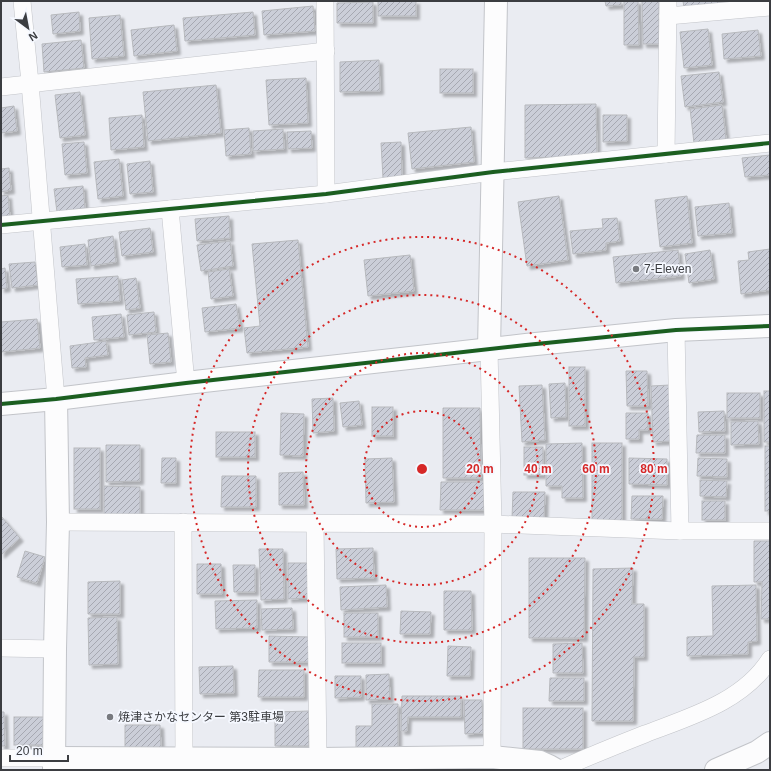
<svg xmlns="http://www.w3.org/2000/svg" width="771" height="771" font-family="Arial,'Noto Sans JP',sans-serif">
  <defs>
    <pattern id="forest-crowns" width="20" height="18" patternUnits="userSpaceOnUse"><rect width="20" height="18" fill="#ccdbd3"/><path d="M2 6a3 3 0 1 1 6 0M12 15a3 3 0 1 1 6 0" fill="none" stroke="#b0bdb6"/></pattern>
    <pattern id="building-hatch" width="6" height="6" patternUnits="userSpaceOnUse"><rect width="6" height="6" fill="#cbced8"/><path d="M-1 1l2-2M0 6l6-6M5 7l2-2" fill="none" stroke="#a6a8b1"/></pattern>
    <filter id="shadow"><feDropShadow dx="3.5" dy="3.5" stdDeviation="1" flood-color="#0004"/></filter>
  </defs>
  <rect width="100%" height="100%" fill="#eaecf2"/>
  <path fill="url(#forest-crowns)" d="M79,768L518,769V770H75Z"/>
  <g fill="url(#building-hatch)" stroke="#b7b9bd" filter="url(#shadow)">
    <rect x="378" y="1" width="38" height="15"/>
    <path d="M605,1H621V5L606,6Z"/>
    <path d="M624,1H638L639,45H624Z"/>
    <path d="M642,1H659V44H643Z"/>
    <path d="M683,1H728V2L684,8Z"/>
    <path d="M373,2V23H337V3Z"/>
    <path d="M313,6L315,31L264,35L262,11Z"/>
    <path d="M79,12L80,31L53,34L51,15Z"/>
    <path d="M253,12L255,35L185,41L183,18Z"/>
    <path d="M120,15L124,56L92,59L89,18Z"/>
    <path d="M174,25L177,51L134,56L131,30Z"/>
    <path d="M708,29L712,65L684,68L680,32Z"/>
    <path d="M758,30L761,56L724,59L722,34Z"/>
    <path d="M81,40L84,68L44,72L42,44Z"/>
    <path d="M379,60L380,91L340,92V62Z"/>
    <rect x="440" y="69" width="33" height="24"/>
    <path d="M719,72L723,102L685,107L681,76Z"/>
    <path d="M306,78L308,123L269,125L266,80Z"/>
    <path d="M216,85L221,133L148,141L143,92Z"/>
    <path d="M80,92L85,135L60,138L55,95Z"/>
    <path d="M596,104L597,156L525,158V105Z"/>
    <path d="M722,105L726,139L694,143L690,109Z"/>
    <path d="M14,106L17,131L1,133V108Z"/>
    <path d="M142,115L144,147L111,150L109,118Z"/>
    <path d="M603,115H627V141L603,142Z"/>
    <path d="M471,127L474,162L412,169L408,133Z"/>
    <path d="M249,128L251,154L226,156L224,130Z"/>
    <path d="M283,129L284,149L253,151V131Z"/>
    <path d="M311,131L312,148L288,149L287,132Z"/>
    <path d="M84,142L87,173L65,175L62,144Z"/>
    <path d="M401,142L402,177L383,178L381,143Z"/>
    <path d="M770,155V175L745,177L742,158Z"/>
    <path d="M119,159L123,196L98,199L94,162Z"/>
    <path d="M150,161L153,192L130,194L127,164Z"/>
    <path d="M9,168L11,190L1,192V169Z"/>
    <path d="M83,186L85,208L57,212L54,189Z"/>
    <path d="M8,195L10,217L1,218V196Z"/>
    <path d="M559,196L568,260L527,266L518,202Z"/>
    <path d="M687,196L692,243L660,247L655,200Z"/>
    <path d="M729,203L732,233L698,236L695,207Z"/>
    <path d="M229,216L230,238L197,241L195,219Z"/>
    <path d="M617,218L620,241L606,243V250L573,254L570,231L603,228L602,219Z"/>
    <path d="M150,228L153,252L122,256L119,232Z"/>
    <path d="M113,236L116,262L91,266L88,240Z"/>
    <path d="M298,240L308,347L247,353L244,328L260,326L252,244Z"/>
    <path d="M230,241L233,266L201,271L197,245Z"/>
    <path d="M85,244L87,265L62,267L60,247Z"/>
    <path d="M770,249V290L741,294L738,261L749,260L748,252Z"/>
    <path d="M678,250L681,276L616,283L613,257Z"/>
    <path d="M710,250L714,279L689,283L685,254Z"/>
    <path d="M410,255L414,291L368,296L364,260Z"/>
    <path d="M35,262L38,285L12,288L9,264Z"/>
    <path d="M5,268L7,288L1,289V269Z"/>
    <path d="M229,269L233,296L211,299L208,272Z"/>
    <path d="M118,276L120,301L78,304L76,279Z"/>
    <path d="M136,278L140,308L126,310L122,280Z"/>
    <path d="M236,304L240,328L205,332L202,308Z"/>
    <path d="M154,312L156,332L129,335L127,315Z"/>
    <path d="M121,314L124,337L94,340L92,317Z"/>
    <path d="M37,319L40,348L1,352V322Z"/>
    <path d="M168,333L171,362L150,364L147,335Z"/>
    <path d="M106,341L108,355L85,358L86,367L72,368L70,346Z"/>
    <rect x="569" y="367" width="16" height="59"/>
    <path d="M626,371H647L648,406H627Z"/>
    <path d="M565,383L566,417L551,418L549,384Z"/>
    <path d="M542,385L545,440L522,442L519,386Z"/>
    <path d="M670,385L671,441L653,442L651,386Z"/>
    <rect x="764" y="391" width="6" height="51"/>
    <rect x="727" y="393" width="33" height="25"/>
    <path d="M333,398L334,431L313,433L312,399Z"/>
    <path d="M359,401L362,425L343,427L340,403Z"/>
    <rect x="372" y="407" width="21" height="29"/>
    <path d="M443,408H480L481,478H443Z"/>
    <path d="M724,411L725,431L699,432L698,412Z"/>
    <path d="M281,413L304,414L303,456L280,455Z"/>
    <path d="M626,413H648V430H639V439H626Z"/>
    <path d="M758,421L759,444L731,445V422Z"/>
    <rect x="216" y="432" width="39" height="25"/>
    <path d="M697,435H725V453H696Z"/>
    <path d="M582,443L583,498H562V486H546V444Z"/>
    <rect x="592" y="443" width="30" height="78"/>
    <path d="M106,445H140V481L106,482Z"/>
    <rect x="765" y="446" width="5" height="65"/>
    <rect x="524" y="447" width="19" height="28"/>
    <rect x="74" y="448" width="26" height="61"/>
    <path d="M162,458H176V483H161Z"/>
    <path d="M392,458L394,502L366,503L365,459Z"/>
    <path d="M629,458L667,459V485L629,484Z"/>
    <path d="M698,458L727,459V477L697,476Z"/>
    <path d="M303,472L304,505H279V473Z"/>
    <path d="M222,476H256V507H221Z"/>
    <path d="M700,480L727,481L726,497L700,496Z"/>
    <path d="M441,482H484V510H440Z"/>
    <path d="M104,486L140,487V515H104Z"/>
    <path d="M513,492H545L544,519L512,518Z"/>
    <path d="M632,496H663L662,519H631Z"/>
    <rect x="702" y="501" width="23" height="19"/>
    <path d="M1,516L20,538L1,555Z"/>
    <path d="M754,541H770V619H761L762,582H754Z"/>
    <path d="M373,548L374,578L337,579L336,549Z"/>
    <path d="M259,549H283L284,599L261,600Z"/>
    <path d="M25,551L45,557L37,583L17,577Z"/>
    <path d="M529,558H585L584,638H529Z"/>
    <path d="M288,563H309L310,598L288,599Z"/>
    <path d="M197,564H221L222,594H197Z"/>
    <path d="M233,565H255V592H234Z"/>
    <path d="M633,568L632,604H644V657H634L633,721H592L593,569Z"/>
    <path d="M120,581V614H88V582Z"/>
    <path d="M386,585L387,607L341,610L340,587Z"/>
    <path d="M756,585L757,641L748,642V654L687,656V637L713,636L712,586Z"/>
    <path d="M444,591H471L472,630H444Z"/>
    <path d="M257,600V628L216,629L215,601Z"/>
    <path d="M292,608L293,629L262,630L261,609Z"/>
    <path d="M401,611L431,612L430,634H400Z"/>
    <rect x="344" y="613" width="34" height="24"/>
    <path d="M117,617L118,664L89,665L88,618Z"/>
    <path d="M269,636L310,637L309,662H269Z"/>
    <rect x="342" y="643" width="39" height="20"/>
    <path d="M582,643L583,673H553V644Z"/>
    <path d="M448,646L471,647L470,676H447Z"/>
    <path d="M233,666L234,693L200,694L199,667Z"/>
    <path d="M259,670H304V697H258Z"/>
    <path d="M389,674L390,699L366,700V675Z"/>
    <path d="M335,676H361V697L335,698Z"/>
    <path d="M550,678H584V701H549Z"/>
    <path d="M402,696H461V717H408L407,731H401Z"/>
    <path d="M464,700H482L483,733L465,734Z"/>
    <path d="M372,704H398V748H356V726H372Z"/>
    <rect x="523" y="708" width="60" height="41"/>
    <path d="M309,711V746H275V712Z"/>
    <path d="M1,712H4L5,746H1Z"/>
    <rect x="14" y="717" width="32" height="28"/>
    <path d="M125,725H160L161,748H125Z"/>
  </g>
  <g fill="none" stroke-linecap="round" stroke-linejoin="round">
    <g stroke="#c2c4c9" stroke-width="18">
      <g id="street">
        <path d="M22,1L30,83L56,399"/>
        <path d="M325,1L326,194"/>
        <path d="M668,16L770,7"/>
        <path d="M1,87L326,51"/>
        <path d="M666,154L668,1"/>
        <path d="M170,209L186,383"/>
        <path d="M1,225L326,194L493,172L770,143"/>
        <path d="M676,330L680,531"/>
        <path d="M489,349L493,524L492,757"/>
        <path d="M58,522L493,524L680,531H770"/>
        <path d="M183,522L184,758"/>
        <path d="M315,523L318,759"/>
        <path d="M1,648L55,649"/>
        <path d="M1,758H54"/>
        <path d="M559,770L563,768C590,756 617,745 645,734C689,717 743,702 770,659"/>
      </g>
    </g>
    <g stroke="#c2c4c9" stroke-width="24">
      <g id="secondary">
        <path d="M489,349L496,1"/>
        <path d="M1,404L56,399L186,383L526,345L676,330L770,326"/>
        <path d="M54,758L318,759L492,757L540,762L549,766L556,770"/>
        <path d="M54,770L55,649L58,522L56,399"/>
      </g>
    </g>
    <g stroke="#c2c4c9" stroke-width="24">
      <path id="highway" d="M716,770L757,752L770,743"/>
    </g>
    <use href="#street" stroke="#fcfcfd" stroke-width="17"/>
    <use href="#secondary" stroke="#fcfcfd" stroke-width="22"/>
    <use href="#highway" stroke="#fcfcfd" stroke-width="22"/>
    <g stroke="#f5f8ff" stroke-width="6">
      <g id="cycleway">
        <path d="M1,225L326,194L493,172L770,143"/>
        <path d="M1,404L56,399L186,383L526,345L676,330L770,326"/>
      </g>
    </g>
    <use href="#cycleway" stroke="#1b5e20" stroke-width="4"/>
  </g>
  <g fill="none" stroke="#d62828" stroke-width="2" stroke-dasharray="2 4">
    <circle cx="422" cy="469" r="58"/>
    <circle cx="422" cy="469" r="116"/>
    <circle cx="422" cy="469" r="174"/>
    <circle cx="422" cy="469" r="232"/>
  </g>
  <g fill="#787a7f" stroke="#f5f8ff" stroke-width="1.5">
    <circle cx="636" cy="269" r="4"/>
    <circle cx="110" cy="717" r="4"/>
  </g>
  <g text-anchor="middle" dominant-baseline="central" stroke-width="3.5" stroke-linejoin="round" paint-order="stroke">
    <g font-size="12" fill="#3b3d41" stroke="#f5f8ff" text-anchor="start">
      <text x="644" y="269">7-Eleven</text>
      <text x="118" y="717">焼津さかなセンター 第3駐車場</text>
    </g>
  </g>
  <circle cx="422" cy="469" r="6" fill="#d62828" stroke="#f5f8ff" stroke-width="2"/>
  <g font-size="12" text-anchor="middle" font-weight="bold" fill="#d62828" stroke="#f5f8ff" stroke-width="3.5" stroke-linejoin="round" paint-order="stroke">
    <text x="480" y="473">20 m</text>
    <text x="538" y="473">40 m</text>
    <text x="596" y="473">60 m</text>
    <text x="654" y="473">80 m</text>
  </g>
  <rect width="771" height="771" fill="none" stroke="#3b3d41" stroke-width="4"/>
  <g transform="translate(28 28) rotate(148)" stroke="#f5f8ff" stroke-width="3" paint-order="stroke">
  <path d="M0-3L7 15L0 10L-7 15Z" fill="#3b3d41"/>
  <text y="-6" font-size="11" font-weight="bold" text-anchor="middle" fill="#3b3d41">N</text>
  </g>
  <path d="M10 755v6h58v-6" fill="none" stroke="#3b3d41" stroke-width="2"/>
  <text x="16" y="755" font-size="12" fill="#3b3d41" stroke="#f5f8ff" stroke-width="3" paint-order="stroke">20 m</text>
</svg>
